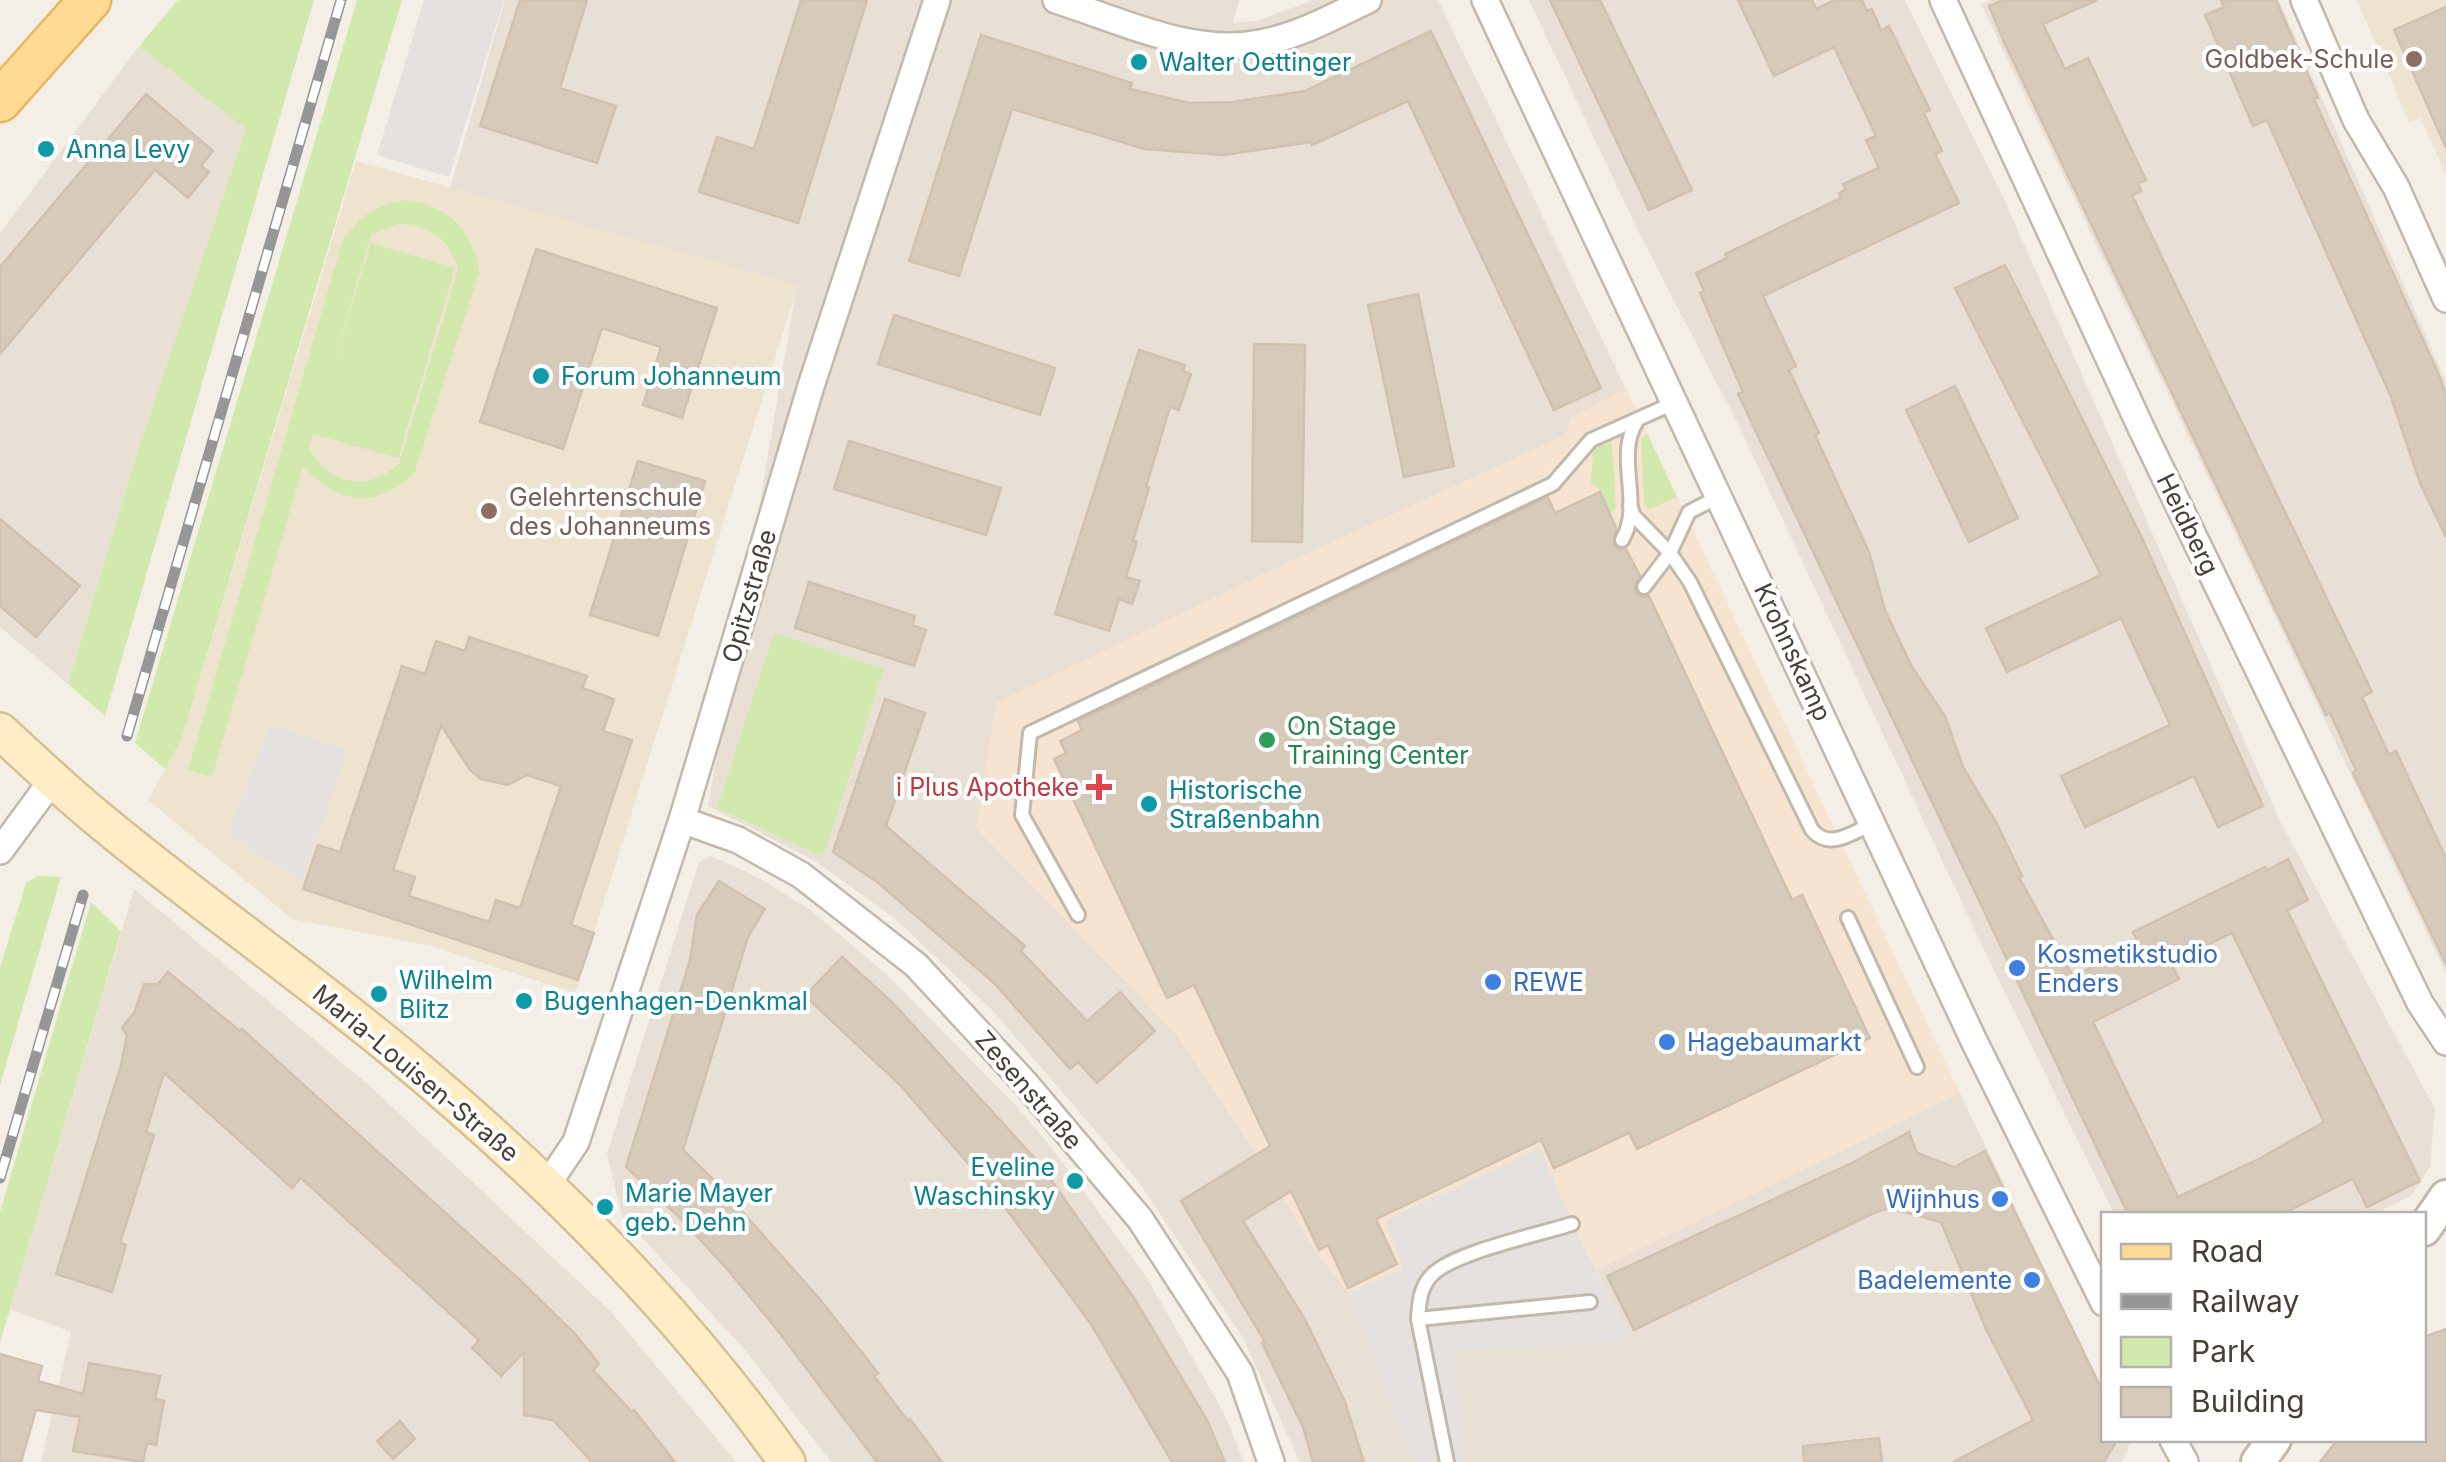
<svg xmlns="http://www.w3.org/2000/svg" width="2446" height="1462" font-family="Inter,sans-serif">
  <rect width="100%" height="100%" fill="#f4efe6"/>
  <g fill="#e8e0d4">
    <path d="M505,0H1239L1233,23L1259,20L1314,0H1438L1626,389L1571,418L1566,435L1261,575L976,827L1174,1031L1258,1155L1316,1252L1349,1293L1413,1462H1300L1243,1338L1138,1181L993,1011L894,918L815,861L708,806L797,285L450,188Z"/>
    <path d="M1529,0H1905L2003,197L2281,823L2435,1109L2430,1167L2411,1196L2374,1214H2114L1977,935L1738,424L1639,233Z"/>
    <path d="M1990,0H2279L2446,382V973L1981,4Z"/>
    <path d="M139,46L247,129L132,469L68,684L0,627V233Z"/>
    <path d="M711,856L757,877L812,911L886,974L1012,1101L1054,1151L1147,1278L1224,1413L1244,1462H831L744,1349L622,1216L607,1154L699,862Z"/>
    <path d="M134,889L371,1087L611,1312L736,1462H41L71,1332L10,1309Z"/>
    <path d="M1960,1093L2103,1389L2104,1440H2128L2130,1443L2122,1462H1465L1454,1351L1622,1342L1627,1334L1596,1270Z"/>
  </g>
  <path fill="#f6e4d0" d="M1626,389L1960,1093L1597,1270L1627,1334L1622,1342L1455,1351L1465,1462H1413L1349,1293L1316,1252L1258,1155L1174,1032L976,828L996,703L1261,575L1566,435L1571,418Z"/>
  <g fill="#ede3cf">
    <path d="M2357,0H2446V175L2421,118L2409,122Z"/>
    <path d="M356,161L798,285L575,993L432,946L292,919L148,800L182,738Z"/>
  </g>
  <g fill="#d2e9ad" fill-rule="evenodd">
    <path d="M178,0H314L105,716L68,684L132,469L246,129L139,46Z"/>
    <path d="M357,0H402L182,738L165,769L135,743Z"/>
    <path d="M406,200C448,205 474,231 479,273L414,474C372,510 341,504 303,467L212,777L188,770L343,239C360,215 377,205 406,200ZM397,224C428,224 451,239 458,270L399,464C367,492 330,485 309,449L313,434L398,458L455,268L371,243L331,373L371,235Z"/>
    <path d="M1647,433L1677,497L1649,509L1644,504L1641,439Z"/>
    <path d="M1612,442L1616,507L1610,515L1598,488L1591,483L1593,449Z"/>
    <path d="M774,633L884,669L823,857L717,808Z"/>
    <path d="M37,876L61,877L0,1085V968L26,883Z"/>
    <path d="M91,902L121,931L0,1343V1212Z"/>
  </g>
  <g fill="#e4e1de">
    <path d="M424,0H504L449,177L377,155Z"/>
    <path d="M270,724L348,750L302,881L228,835Z"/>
    <path d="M1540,1147L1572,1223L1627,1334L1622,1342L1455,1351L1465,1462H1413L1349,1293L1404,1269L1385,1221Z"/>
  </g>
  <g fill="#d6cabb" stroke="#d1c1ae" stroke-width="2.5" fill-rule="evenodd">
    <path d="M520,0H587L560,88L616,106L597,163L480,126Z"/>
    <path d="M801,0H867L798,223L699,192L717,137L754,149Z"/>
    <path d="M1550,0H1600L1692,190L1649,210Z"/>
    <path d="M1738,0H1812L1816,9L1835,0H1862L1867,11L1872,9L1881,30L1889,26L1930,110L1924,113L1942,151L1935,154L1959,203L1763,296L1796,366L1789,370L1819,433L1815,435L1869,552L1885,610L1912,667L1945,716L1963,767L1997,824L2022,876L2019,877L2073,976L2139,944L2133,932L2265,867L2267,870L2288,859L2308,900L2287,910L2420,1181L2367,1207L2353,1179L2282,1214H2128L1738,394L1743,392L1700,293L1704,291L1696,273L1727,258L1725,254L1841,198L1839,193L1845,190L1843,184L1879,168L1866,140L1876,136L1834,47L1774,76ZM2232,933L2324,1122L2257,1160L2178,1197L2093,1022L2179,979L2171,963Z"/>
    <path d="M2003,0H2097L2043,24L2065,69L2088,58L2146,180L2138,183L2141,191L2132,195L2372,692L2362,697L2389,755L2396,751L2446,858V964L2353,773L2356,770L2330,713L2326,715L2004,42L1989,6Z"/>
    <path d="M2221,0H2276L2318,98L2314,99L2439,375L2446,395V537L2420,483L2391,397L2267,120L2253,126L2205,15L2224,7Z"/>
    <path d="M2446,7V148L2394,30Z"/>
    <path d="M1431,31L1601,388L1554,410L1408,101L1312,145L1311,142L1224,155L1145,149L1012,109L959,276L909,261L981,35L1132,83L1130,89L1189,103L1232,102L1305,91Z"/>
    <path d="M146,94L213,151L201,166L209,172L188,198L155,170L0,354V267Z"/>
    <path d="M536,249L717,308L682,418L643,405L661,347L602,328L563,449L480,422Z"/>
    <path d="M2005,265L2142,538L2263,806L2218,827L2194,776L2085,827L2061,776L2170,725L2121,618L2007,672L1986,628L2101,575L1955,288Z"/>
    <path d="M1418,294L1454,466L1404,477L1368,305Z"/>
    <path d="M894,315L1055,368L1040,415L878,364Z"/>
    <path d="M1254,344L1305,345L1302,542L1252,541Z"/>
    <path d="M1139,350L1185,365L1183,371L1191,374L1179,410L1170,407L1146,487L1149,488L1133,541L1137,542L1126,577L1140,581L1132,604L1119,599L1109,631L1055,614Z"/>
    <path d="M1955,386L2018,518L1969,542L1906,410Z"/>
    <path d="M849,441L1001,488L986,535L834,489Z"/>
    <path d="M638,461L705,481L658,636L590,615Z"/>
    <path d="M1600,492L1616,528L1614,545L1619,549H1626L1640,576L1634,585L1635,592L1642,597L1649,596L1792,900L1802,895L1870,1038L1637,1149L1629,1133L1554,1168L1541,1140L1376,1219L1397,1264L1348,1288L1328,1245L1319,1250L1291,1191L1243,1221L1305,1319L1345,1402L1364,1462H1313L1303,1427L1262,1343L1265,1342L1181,1201L1270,1146L1194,985L1167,998L1054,759L1066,753L1060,741L1082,730L1078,721L1548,497L1555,513Z"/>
    <path d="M0,519L80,586L36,637L0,606Z"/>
    <path d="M809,582L915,616L912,625L926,630L914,666L795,628Z"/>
    <path d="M469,637L587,676L582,688L614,699L603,731L632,740L571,925L594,933L578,980L303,889L318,845L340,852L402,666L425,674L436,641L465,651ZM441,725L470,770L481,779L508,785L527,775L561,786L520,908L496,900L489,922L409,896L415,877L393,870Z"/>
    <path d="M885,699L925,713L886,826L1025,946L1021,951L1087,1021L1120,992L1155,1031L1097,1083L1078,1062L1070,1069L994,983L877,882L833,852Z"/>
    <path d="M719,881L765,909L748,937L683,1150L717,1183L818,1297L878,1373L874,1376L908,1421L910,1419L942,1462H877L775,1327L727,1269L679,1217L626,1167L690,960L697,915Z"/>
    <path d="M842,957L892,1002L1040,1164L1134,1298L1207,1420L1225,1462H1172L1091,1324L998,1198L899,1084L805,996Z"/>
    <path d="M168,972L240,1031L242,1029L522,1282L576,1335L599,1364L593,1370L632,1412L634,1410L675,1462H592L553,1420L524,1415V1352L501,1376L472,1348L479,1340L301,1178L292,1188L164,1073L146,1132L154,1135L120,1243L126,1245L112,1292L56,1274L121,1065L127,1035L122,1028L135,1011L144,984H158Z"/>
    <path d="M1909,1132L1917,1153L1954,1167L1985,1151L2104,1394V1440H2117L2104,1462H1953L2033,1420L1986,1329L1941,1222L1889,1208L1874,1213L1634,1330L1607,1276L1850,1164Z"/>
    <path d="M2446,1329V1462H2320L2337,1440H2424V1337Z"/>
    <path d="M0,1354L42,1366L38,1381L83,1394L89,1363L160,1376L155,1399L164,1401L156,1445L147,1443L143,1462L73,1451L80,1417L36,1410L21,1462H0Z"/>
    <path d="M400,1421L415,1439L393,1459L377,1441Z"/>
    <path d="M1879,1438L1882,1462H1804L1803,1446Z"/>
  </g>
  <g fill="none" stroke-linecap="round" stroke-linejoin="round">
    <g stroke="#c2b9ab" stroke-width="18">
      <g id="service">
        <path d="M1630,505L1634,516L1670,553L1690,582L1812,830C1830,851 1853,832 1874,823"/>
        <path d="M1622,540C1644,504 1614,456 1637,421"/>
        <path d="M1644,587L1670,553L1689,512L1720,496"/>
        <path d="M1078,915L1022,815L1030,733L1553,484L1591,440L1676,402"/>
        <path d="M1848,918L1917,1067"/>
        <path d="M1418,1319L1590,1302"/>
        <path d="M1447,1462L1418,1319C1419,1303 1420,1287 1432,1275C1452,1253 1540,1234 1572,1224"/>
      </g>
    </g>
    <g stroke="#c2b9ab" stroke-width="30">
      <g id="minor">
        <path d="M1056,0C1119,20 1193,57 1260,43C1298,36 1333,17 1368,0"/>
        <path d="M1485,0L1974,1041L2104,1303"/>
        <path d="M1943,0L2143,432L2420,1003L2446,1042"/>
        <path d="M2304,0L2356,120L2396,187L2446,299"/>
        <path d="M682,820L738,840L801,875L916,965L1026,1084L1140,1219L1240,1373L1271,1462"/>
        <path d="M0,851L53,779"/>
        <path d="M547,1185L576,1142L682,820L811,386L937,0"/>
        <path d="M2173,1440L2185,1462"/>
      </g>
    </g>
    <g stroke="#c2b9ab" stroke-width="38">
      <g id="tertiary">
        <path d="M2424,1229L2446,1197"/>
        <path d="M2258,1462L2274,1440"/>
      </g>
    </g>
    <g stroke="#d5c094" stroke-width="40">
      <path id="secondary" d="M0,731C32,760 63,790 96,817C193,898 297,970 395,1051C541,1172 677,1306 787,1462"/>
    </g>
    <g stroke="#e8b760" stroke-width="45">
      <path id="primary" d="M0,101L90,0"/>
    </g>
    <use href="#service" stroke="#fff" stroke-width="12"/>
    <use href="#minor" stroke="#fff" stroke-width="25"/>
    <use href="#tertiary" stroke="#fff" stroke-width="32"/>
    <use href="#secondary" stroke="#ffedc5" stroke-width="35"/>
    <use href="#primary" stroke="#ffda94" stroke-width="40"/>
    <g stroke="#969696" stroke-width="11">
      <g id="rail">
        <path d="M127,736L341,0"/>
        <path d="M0,1178L83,895"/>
      </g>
    </g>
    <use href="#rail" stroke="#fff" stroke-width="8" stroke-dasharray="22" stroke-linecap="butt"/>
  </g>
  <g fill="#8d6e63" stroke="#fff" stroke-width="4">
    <circle cx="2414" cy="59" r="10"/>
    <circle cx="489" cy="511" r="10"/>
  </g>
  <g fill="#0f9aa8" stroke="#fff" stroke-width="4">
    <circle cx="1139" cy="62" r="10"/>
    <circle cx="46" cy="149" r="10"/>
    <circle cx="541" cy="376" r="10"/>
    <circle cx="1149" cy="804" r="10"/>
    <circle cx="379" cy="994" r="10"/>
    <circle cx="524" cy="1001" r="10"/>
    <circle cx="1075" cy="1181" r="10"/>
    <circle cx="605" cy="1207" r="10"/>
  </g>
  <circle fill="#2e9e5b" stroke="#fff" stroke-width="4" cx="1267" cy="740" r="10"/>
  <path fill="#e0444e" stroke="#fff" stroke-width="4" d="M1094 772h10v10h10v10h-10v10h-10v-10h-10v-10h10z"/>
  <g fill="#3f7fe0" stroke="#fff" stroke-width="4">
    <circle cx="2017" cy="968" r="10"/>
    <circle cx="1493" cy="982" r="10"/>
    <circle cx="1667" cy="1042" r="10"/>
    <circle cx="2000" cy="1199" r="10"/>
    <circle cx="2032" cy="1280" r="10"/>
  </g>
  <g text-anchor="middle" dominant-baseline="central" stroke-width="8" stroke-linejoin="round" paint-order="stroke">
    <g font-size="25" fill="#785e54" stroke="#fff" text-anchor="end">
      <text x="2394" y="59">Goldbek-Schule</text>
      <text x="509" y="497" text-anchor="start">Gelehrtenschule<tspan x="509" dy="29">des Johanneums</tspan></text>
    </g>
    <g font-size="25" fill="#0d838f" stroke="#fff" text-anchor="start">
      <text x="1159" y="62">Walter Oettinger</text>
      <text x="66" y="149">Anna Levy</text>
      <text x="561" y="376">Forum Johanneum</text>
      <text x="1169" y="790">Historische<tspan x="1169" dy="29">Straßenbahn</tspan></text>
      <text x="399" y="980">Wilhelm<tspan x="399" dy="29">Blitz</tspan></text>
      <text x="544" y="1001">Bugenhagen-Denkmal</text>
      <text x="1055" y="1167" text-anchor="end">Eveline<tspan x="1055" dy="29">Waschinsky</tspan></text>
      <text x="625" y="1193">Marie Mayer<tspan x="625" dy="29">geb. Dehn</tspan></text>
    </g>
    <g font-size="25" fill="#473f35" stroke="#fff">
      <text transform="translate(2188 524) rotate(64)">Heidberg</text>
      <text transform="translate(749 596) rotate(-74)">Opitzstraße</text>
      <text transform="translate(1793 652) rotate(65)">Krohnskamp</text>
      <text transform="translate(416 1073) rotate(40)">Maria-Louisen-Straße</text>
      <text transform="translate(1029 1090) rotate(49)">Zesenstraße</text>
    </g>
    <g font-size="25" fill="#27864d" stroke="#fff" text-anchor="start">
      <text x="1287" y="726">On Stage<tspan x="1287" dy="29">Training Center</tspan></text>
    </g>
    <g font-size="25" fill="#be3a42" stroke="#fff" text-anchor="end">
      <text x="1079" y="787">i Plus Apotheke</text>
    </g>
    <g font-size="25" fill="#366cbe" stroke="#fff" text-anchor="start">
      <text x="2037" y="954">Kosmetikstudio<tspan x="2037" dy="29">Enders</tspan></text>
      <text x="1513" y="982">REWE</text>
      <text x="1687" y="1042">Hagebaumarkt</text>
      <text x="1980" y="1199" text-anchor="end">Wijnhus</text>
      <text x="2012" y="1280" text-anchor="end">Badelemente</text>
    </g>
  </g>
  <rect x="2101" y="1212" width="325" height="230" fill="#ffffff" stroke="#b5b2ae" stroke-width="2.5"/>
  <rect x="2121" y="1244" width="50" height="15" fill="#ffda94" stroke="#b5b2ae" stroke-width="2.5"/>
  <text x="2191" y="1262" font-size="30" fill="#473f35">Road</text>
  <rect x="2121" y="1294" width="50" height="15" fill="#969696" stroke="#b5b2ae" stroke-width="2.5"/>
  <text x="2191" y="1312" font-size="30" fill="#473f35">Railway</text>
  <rect x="2121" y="1337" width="50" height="30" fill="#d2e9ad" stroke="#b5b2ae" stroke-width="2.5"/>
  <text x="2191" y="1362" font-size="30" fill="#473f35">Park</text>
  <rect x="2121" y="1387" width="50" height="30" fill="#d6cabb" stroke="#b5b2ae" stroke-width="2.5"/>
  <text x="2191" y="1412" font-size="30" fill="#473f35">Building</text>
</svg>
